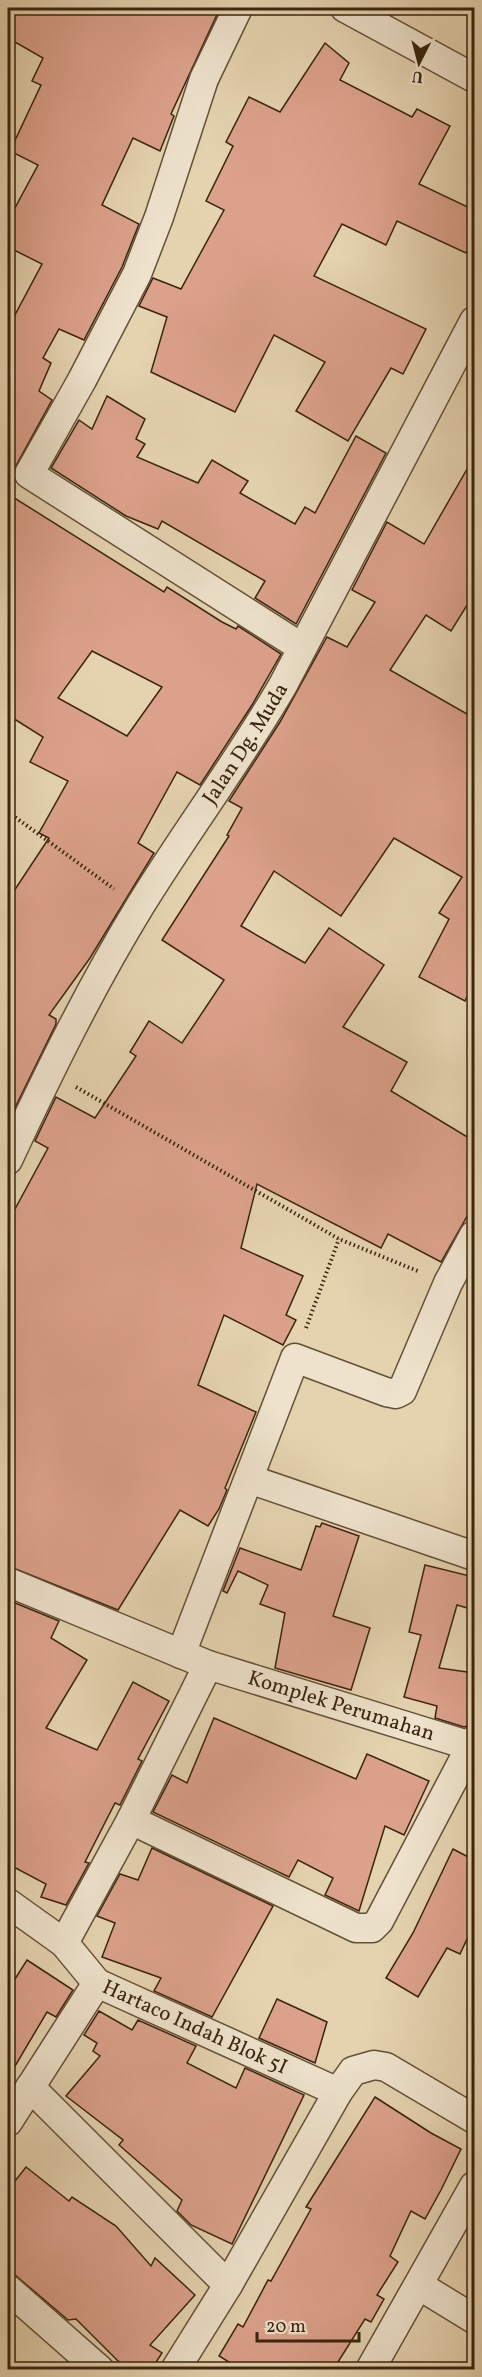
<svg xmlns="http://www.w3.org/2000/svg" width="482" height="2377" font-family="Vollkorn,serif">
  <rect width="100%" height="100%" fill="#e5d3b0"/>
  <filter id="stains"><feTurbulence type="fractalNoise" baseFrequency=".00333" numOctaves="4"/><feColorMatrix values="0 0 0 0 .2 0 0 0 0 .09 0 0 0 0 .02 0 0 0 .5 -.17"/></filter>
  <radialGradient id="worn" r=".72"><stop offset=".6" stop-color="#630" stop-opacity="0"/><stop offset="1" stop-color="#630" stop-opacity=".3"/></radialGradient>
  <g fill="#dca18b" stroke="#39250e" stroke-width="1.5" fill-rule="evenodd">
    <path d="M8,8H220L171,114L174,116L160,151L133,138L102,205L139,224L122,267L84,340L59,329L43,358L51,363L39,391L52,400L13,471L8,468V328L42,264L8,247V221L38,165L10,151L41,85L32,81L43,58L8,38Z"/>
    <path d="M325,43L349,63L340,80L412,117L417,109L450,126L419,184L474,210V235L466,253L397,221L386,245L342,224L314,276L426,329L403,374L391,368L348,441L296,411L325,362L274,335L235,412L151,372L167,317L139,306L153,278L181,289L224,210L206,201L233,146L226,142L249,97L280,112Z"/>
    <path d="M107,396L145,419L136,439L145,444L137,457L198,483L212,460L248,481L240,493L295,524L305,507L315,513L356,436L386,453L296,624L255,598L265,581L162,521L158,529L126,516L51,468L79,420L92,429Z"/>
    <path d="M474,457V594L451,631L426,615L390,670L474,718V982L465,1001L419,977L449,919L439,913L462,877L394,838L341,916L274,871L241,926L305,963L329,928L384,965L343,1027L407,1062L391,1091L474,1141V1204L441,1262L388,1234L381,1248L257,1184L241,1248L303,1276L286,1315L296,1320L283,1345L224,1315L198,1385L256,1412L225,1488L227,1490L219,1509L208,1526L180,1510L118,1610L8,1566V1222L48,1148L35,1141L56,1097L95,1118L136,1056L130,1052L149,1021L182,1043L224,980L162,940L229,836L227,835L242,808L229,801L280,722L327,637L347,647L375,602L352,590L387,522L424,544Z"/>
    <path d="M8,494L164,592L167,587L222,622L236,629L238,626L281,654L252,705L200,785L177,772L138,843L154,853L90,958L49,1015L56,1019V1024L8,1122V900L49,838L39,833L68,781L30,762L43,737L8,715ZM92,651L162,687L127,736L58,698Z"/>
    <path d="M322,1523L359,1536L333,1616L370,1628L351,1690L275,1668L285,1613L260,1604L268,1585L238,1571L227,1593L223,1591L240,1548L301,1570L316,1526L320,1527Z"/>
    <path d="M425,1565L474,1577V1610L457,1605L439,1668L474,1673V1724L464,1727L435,1718L437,1706L404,1697L421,1635L409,1632Z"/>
    <path d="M8,1600L59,1621L51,1638L87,1660L46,1728L97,1750L133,1682L169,1701L138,1759L142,1761L120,1805L115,1803L85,1862L89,1863L66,1905L41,1897L46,1884L8,1864Z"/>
    <path d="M214,1718L356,1779L367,1754L429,1781L404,1835L385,1826L359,1911L325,1895L333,1878L298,1860L289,1877L153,1812L172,1775L187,1783Z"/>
    <path d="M152,1848L273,1906L212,2017L154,1991L161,1978L102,1957L115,1923L97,1916L120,1874L138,1880Z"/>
    <path d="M453,1849L474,1860V1924L460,1954L447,1948L418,1997L386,1978L413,1933Z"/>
    <path d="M27,1960L73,1990L56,2017L47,2012L8,2078V1990Z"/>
    <path d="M277,1999L327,2022L315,2063L259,2038Z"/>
    <path d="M99,2011L132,2030L138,2020L196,2046L187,2063L236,2088L245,2068L304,2095L232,2244L191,2225L177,2211L182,2200L119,2145L123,2140L66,2096L100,2056L93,2051L97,2043L84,2035Z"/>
    <path d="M375,2097L431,2133L461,2149L441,2190L425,2219L411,2211L390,2256L398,2262L377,2295L384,2299L371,2322L365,2319L333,2370H242L219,2356L238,2324L243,2327L268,2280L271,2281L311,2209L306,2207Z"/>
    <path d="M26,2167L69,2201L72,2197L116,2226L151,2266L155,2258L195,2295L150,2345L162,2353L151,2370H130L117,2360L76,2319L68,2320L8,2269V2190Z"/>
  </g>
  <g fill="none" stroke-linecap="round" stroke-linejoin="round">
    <g stroke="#645036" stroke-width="31">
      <g id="street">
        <path d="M238,8L204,79L159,217L137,274L82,380L29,474L301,647"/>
        <path d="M345,8L474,78"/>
        <path id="s1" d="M8,1160C48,1074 90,988 140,906C186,831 239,761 283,685L474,321"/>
        <path d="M249,1479L474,1556"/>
        <path id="s2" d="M8,1582L208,1665L474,1747"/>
        <path d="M181,1654L295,1358L386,1392L396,1394L402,1391L448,1283L474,1235"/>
        <path d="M131,1820L356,1928H372L379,1921L474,1740"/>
        <path id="s3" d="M8,1903L64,1943L97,1983L338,2092"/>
        <path d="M64,1943L131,1820L208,1665"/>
        <path d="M30,2087L228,2285"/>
        <path d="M8,2122L97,1983"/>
        <path d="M420,2286L474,2319"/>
        <path d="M8,2289L100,2370"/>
        <path d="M175,2370L228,2285L338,2092L353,2071L374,2065L386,2067L474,2119"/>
        <path d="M370,2370L474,2186"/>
      </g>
    </g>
    <g stroke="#39250e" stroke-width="4" stroke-dasharray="1.5 3" stroke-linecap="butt">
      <path d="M8,812L114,889"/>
      <path d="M76,1087L339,1239L420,1272"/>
      <path d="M306,1328L339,1239"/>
    </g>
    <use href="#street" stroke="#eee2cc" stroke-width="28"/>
  </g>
  <g text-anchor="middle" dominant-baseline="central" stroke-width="4.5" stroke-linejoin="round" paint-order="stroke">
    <g font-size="21" fill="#39250e" stroke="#eee2cc">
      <text stroke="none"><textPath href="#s1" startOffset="480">Jalan Dg. Muda</textPath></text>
      <text stroke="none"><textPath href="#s2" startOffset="356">Komplek Perumahan</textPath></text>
      <text stroke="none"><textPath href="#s3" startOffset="228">Hartaco Indah Blok 5I</textPath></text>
    </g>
  </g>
  <rect width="482" height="2377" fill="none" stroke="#e5d3b0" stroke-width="30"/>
  <rect x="9" y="9" width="464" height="2359" fill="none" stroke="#39250e" stroke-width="3"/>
  <rect x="15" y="15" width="452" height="2347" fill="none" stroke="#39250e" stroke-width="1.5"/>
  <g transform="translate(419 63) rotate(186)" stroke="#eee2cc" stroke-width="4.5" paint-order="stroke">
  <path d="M0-4.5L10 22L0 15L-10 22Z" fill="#39250e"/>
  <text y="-9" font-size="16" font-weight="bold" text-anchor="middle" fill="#39250e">U</text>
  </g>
  <path d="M257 2332v9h102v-9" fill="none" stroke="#39250e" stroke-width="3"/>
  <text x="266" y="2332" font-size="18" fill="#39250e" stroke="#eee2cc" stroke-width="4.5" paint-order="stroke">20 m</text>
  <rect width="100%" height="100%" filter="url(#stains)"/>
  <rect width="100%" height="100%" fill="url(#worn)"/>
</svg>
